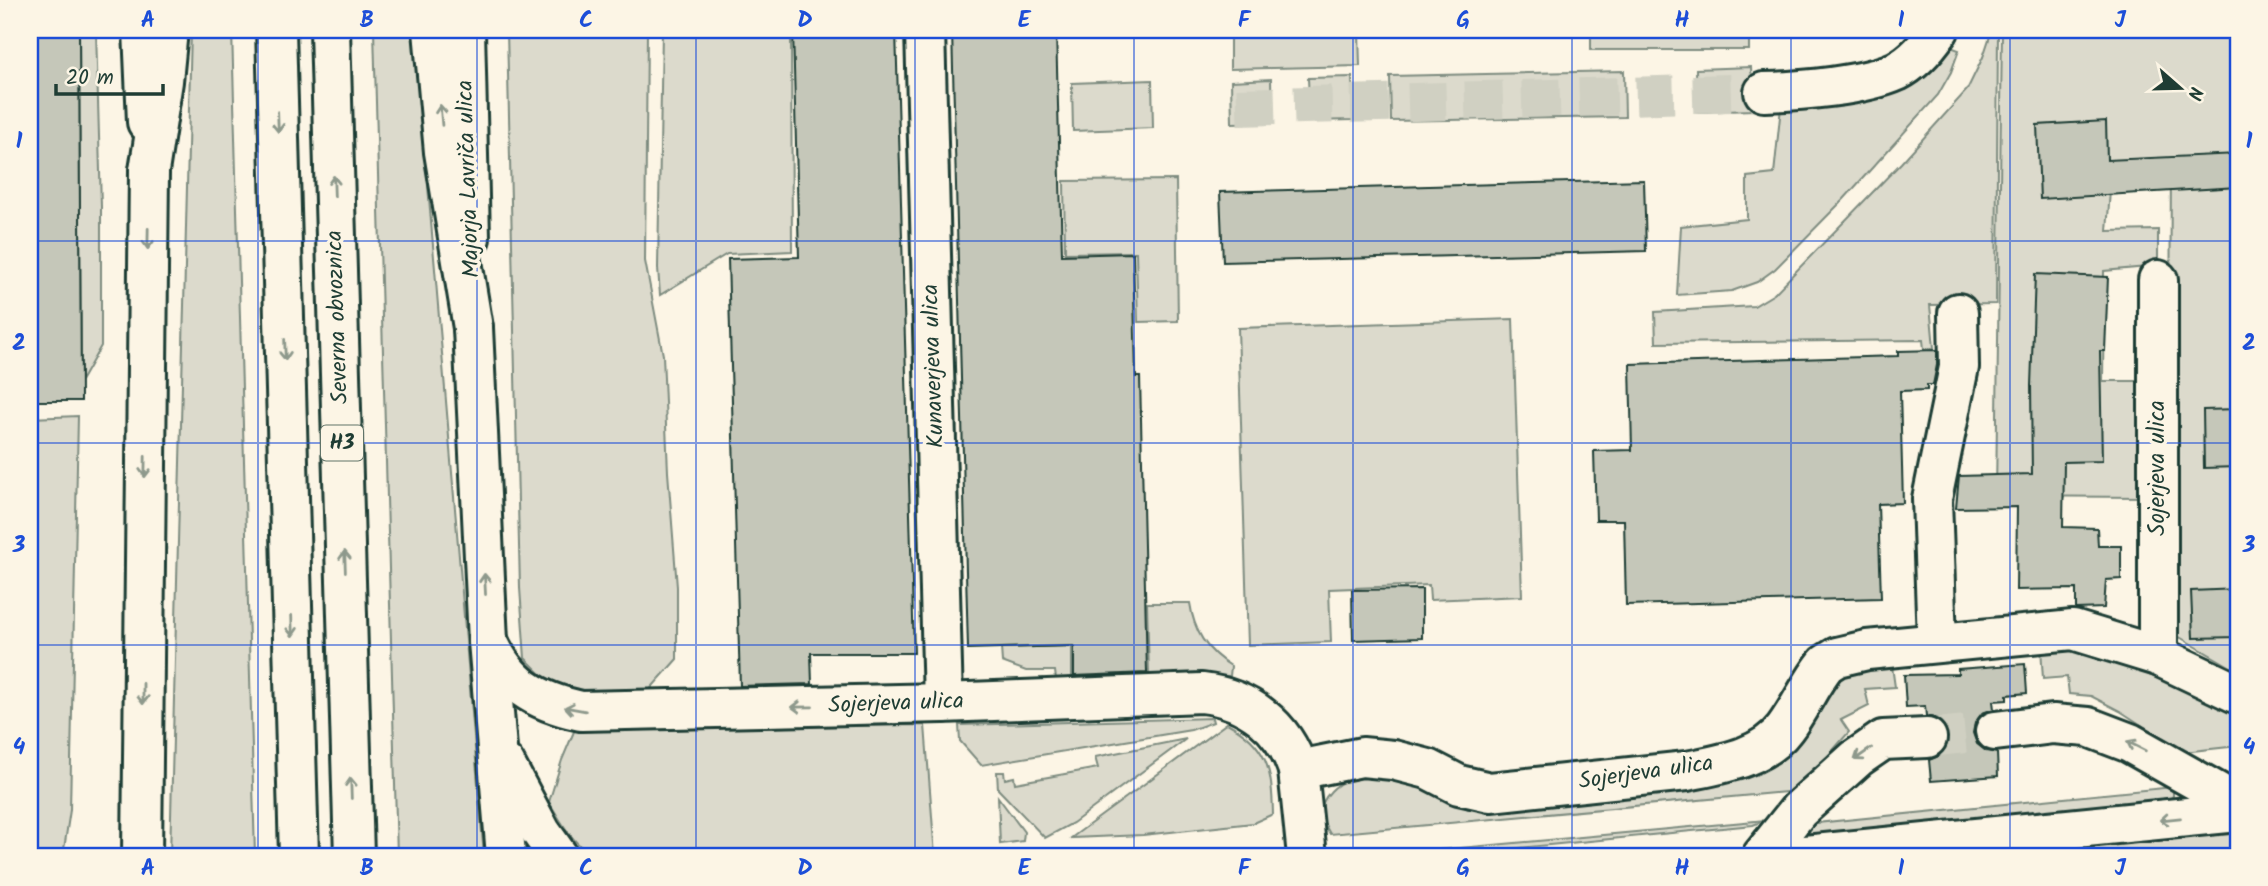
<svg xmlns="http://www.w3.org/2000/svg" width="2268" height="886" font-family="Kalam,sans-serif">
  <rect width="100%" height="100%" fill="#fcf5e5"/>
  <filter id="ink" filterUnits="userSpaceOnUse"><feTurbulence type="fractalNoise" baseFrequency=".0143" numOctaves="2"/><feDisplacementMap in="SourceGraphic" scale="14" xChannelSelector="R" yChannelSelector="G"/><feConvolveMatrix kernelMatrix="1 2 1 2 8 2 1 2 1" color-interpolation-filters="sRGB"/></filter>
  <g filter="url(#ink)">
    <g fill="#dcdacc" stroke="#7e8c80" stroke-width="2">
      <path d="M79,30H96L101,207V346L81,381Z"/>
      <path d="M191,30H232L255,856H170Z"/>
      <path d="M374,30H415L484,856H397Z"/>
      <path d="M507,30H647L645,261L663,355L668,472L677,587V659L645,695L599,697L554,687L525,658L520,588Z"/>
      <path d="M662,30H791L792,251L727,254L660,295L658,268Z"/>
      <rect x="1591" y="30" width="158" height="20"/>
      <path d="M1992,30H1998L1996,304L1930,305L1934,348L1924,349L1923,340L1656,343L1655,312L1754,306L1774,294L1901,163L1967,90L1983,57Z"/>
      <path d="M2002,30H2238V671L2176,635L2170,367L2171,160L2112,164L2107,231L2158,230V266L2104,271L2103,381H2152V497L1996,496Z"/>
      <path d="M1359,32L1360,66L1230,69V34Z"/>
      <path d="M1948,46L1959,50L1951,72L1938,95L1844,199L1775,269L1757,282L1732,291L1677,295L1681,226L1747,219V177L1774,174L1781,107Z"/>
      <path d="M1751,67L1753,110L1697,112L1696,69Z"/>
      <path d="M1624,71L1625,117L1391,121L1390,76Z"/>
      <path d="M1352,77L1353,120L1310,121L1308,78Z"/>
      <path d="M1271,79L1272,122L1232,123L1231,81Z"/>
      <path d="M1152,80L1153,128L1073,131L1072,83Z"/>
      <path d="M1176,180L1178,321L1138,322L1136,252L1065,253L1064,181Z"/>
      <path d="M1513,319L1522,596L1430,600L1429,585L1329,589L1331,642L1248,645L1238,328Z"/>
      <path d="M78,416L70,810L63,856H30L31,418Z"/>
      <path d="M1147,603H1190C1194,631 1206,651 1231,666L1230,676L1149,675Z"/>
      <path d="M1072,646V680L1056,679L1055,671H1026L1002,662L1001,648Z"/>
      <path d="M2065,646L2144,668L2211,702L2238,713V746L2183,752L2120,711L2091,696L2069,694L2067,677L2043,679L2041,647Z"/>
      <path d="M1891,659L1895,687L1865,689L1869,706L1841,720L1849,732L1797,791L1330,834C1320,817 1316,807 1331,791C1365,755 1432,789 1468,809L1713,784L1847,669Z"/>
      <path d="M1212,718L1213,722L1191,730L981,765L960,741L959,725Z"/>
      <path d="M1227,723C1268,745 1272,770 1273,814L1253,823L1143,835L1071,838Z"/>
      <path d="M925,725L935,856H593C572,843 562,823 549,802L562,760L575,729Z"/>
      <path d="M1186,739L1073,823L1045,838L998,789L997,772H1004L1005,779L1014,777L1015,783L1098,768L1095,757Z"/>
      <path d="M2173,787V796L2167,801L1814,835L1808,831L1807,824Z"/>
      <path d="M998,797L1024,832L1023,841L1000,844Z"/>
      <path d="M1766,820L1753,825L1436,856H1373Z"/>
      <path d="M2238,832V852L2194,856H1987Z"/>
    </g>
    <g fill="#c5c7b9" stroke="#1f3d34" stroke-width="2">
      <path d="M30,30H79L81,401H30Z"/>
      <path d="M793,30H896L914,653H811L812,684L740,686L728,259L799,257Z"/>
      <path d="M952,30H1056L1062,255L1133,253L1136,377H1140L1147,673L1074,676V646L968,649Z"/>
      <path d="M2106,121L2107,160L2238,154V187L2040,199L2037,125Z"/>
      <path d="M1644,180L1646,251L1223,262L1220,192Z"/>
      <path d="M2035,274L2108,277L2105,351H2100L2102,461L2064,462L2063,527L2097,528L2098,546H2121V579L2106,580L2104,608L2076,609V589L2016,590L2017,507L1956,508L1959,476L2032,474L2031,386Z"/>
      <path d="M1937,350V365L1933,385H1927V390L1900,391L1903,503L1878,504L1881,598L1626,605L1624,520H1596L1594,451L1632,450L1630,364L1898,356V351Z"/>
      <path d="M2238,409V467L2204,468L2203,410Z"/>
      <path d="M1422,589V638L1353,640L1352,590Z"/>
      <path d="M2238,589V637L2193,638L2191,591Z"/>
      <path d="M2025,664L2027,693L2007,695V700L1993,701L1994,709L1982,713L1975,723L1973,733L1977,744L1986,751L1997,753L1998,776L1931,781L1929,760L1939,756L1946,749L1949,736L1946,727L1938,719L1926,716L1925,706L1906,707L1904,675L1958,674V669Z"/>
    </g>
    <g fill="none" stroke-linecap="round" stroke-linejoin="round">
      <g stroke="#d0d0c2" stroke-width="38" stroke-dasharray="38 19" stroke-linecap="butt">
        <path d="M1237,107L1764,92"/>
        <path d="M1927,738L1995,731"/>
      </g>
      <g stroke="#1f3d34" stroke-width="44">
        <g id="minor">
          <path d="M143,30L147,122"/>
          <path d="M465,30L470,238"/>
          <path d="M925,30L943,703"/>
          <path d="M1764,92C1800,91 1864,86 1897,71C1915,62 1928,46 1939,30"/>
          <path d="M488,641C508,685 535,701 581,711L943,703L1202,693C1248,698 1284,726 1298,770"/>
          <path d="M1937,642L1932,499L1959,367L1958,313"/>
          <path d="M2158,656V280"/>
          <path d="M1995,731L2053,724L2088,727L2130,743L2238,804"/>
          <path d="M1307,856L1298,770L1362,757L1393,760L1428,769L1459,785L1490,792L1687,771C1721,764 1763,758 1785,728C1800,708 1810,684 1826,664L1837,657L1867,650L2073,630L2158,656L2238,694"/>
          <path d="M1762,856L1799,810L1857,758L1883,740L1927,738"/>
        </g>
      </g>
      <g stroke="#1f3d34" stroke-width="44">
        <g id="major">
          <path d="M473,328L488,641L506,856"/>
          <path d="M505,764L541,832L558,856"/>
          <path d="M142,856L149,171"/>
          <path d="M1795,856L2238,812"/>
        </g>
      </g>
      <g stroke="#1f3d34" stroke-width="44">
        <g id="highway">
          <path d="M276,30L299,856"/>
          <path d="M330,30L354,856"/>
          <path d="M433,30L444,152L473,328"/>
          <path d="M149,171L163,81L168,30"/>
        </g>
      </g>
      <use href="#minor" stroke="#fcf5e5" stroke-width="38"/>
      <use href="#major" stroke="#fcf5e5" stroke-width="38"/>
      <use href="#highway" stroke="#fcf5e5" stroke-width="38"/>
    </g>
    <defs><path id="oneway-shaft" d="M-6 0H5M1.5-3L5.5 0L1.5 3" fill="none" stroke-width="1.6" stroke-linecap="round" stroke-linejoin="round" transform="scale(1.75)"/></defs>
    <g stroke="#8e998c">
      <use href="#oneway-shaft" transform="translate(441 115) rotate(-95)"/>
      <use href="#oneway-shaft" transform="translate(278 122) rotate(88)"/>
      <use href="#oneway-shaft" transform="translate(334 186) rotate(-92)"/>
      <use href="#oneway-shaft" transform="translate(148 239) rotate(91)"/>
      <use href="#oneway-shaft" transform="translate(285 350) rotate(88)"/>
      <use href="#oneway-shaft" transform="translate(145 467) rotate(91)"/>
      <use href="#oneway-shaft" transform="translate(345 561) rotate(-92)"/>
      <use href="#oneway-shaft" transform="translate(485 584) rotate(-93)"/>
      <use href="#oneway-shaft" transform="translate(292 626) rotate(88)"/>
      <use href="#oneway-shaft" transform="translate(143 694) rotate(90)"/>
      <use href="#oneway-shaft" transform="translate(802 707) rotate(179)"/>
      <use href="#oneway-shaft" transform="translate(575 709) rotate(-170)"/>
      <use href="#oneway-shaft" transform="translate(2136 746) rotate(-153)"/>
      <use href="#oneway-shaft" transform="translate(1863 754) rotate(145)"/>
      <use href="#oneway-shaft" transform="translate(351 788) rotate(-92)"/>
      <use href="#oneway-shaft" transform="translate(2170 819) rotate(174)"/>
    </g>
  </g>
  <path fill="none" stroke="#1d4ed8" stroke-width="2" stroke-opacity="0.55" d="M258,30V856M477,30V856M696,30V856M915,30V856M1134,30V856M1353,30V856M1572,30V856M1791,30V856M2010,30V856M30,241H2238M30,443H2238M30,645H2238"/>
  <g text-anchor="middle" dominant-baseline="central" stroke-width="7" stroke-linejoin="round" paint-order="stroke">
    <rect fill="#fcf5e5" stroke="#617469" stroke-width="2" x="321" y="425.5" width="42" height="35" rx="5"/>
    <g font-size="21" font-weight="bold" fill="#1f3d34">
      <text x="342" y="443">H3</text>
    </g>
    <g font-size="23" fill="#1f3d34" stroke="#fcf5e5">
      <text transform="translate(469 179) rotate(-92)">Majorja Lavriča ulica</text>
      <text transform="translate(338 317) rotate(-92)">Severna obvoznica</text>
      <text transform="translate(934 366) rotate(-92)">Kunaverjeva ulica</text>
      <text transform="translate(2158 468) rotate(-90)">Sojerjeva ulica</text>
      <text transform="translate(896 704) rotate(-2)">Sojerjeva ulica</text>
      <text transform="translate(1646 773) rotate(-8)">Sojerjeva ulica</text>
    </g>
  </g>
  <rect width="2268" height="886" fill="none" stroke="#fcf5e5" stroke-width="77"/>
  <g transform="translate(2180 88) rotate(110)" stroke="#fcf5e5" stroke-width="5" paint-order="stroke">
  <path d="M0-5L12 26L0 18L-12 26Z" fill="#1f3d34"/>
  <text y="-10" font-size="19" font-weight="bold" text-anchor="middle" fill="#1f3d34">N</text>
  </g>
  <path d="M56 84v10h107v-10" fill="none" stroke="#1f3d34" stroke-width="3.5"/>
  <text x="66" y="84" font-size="21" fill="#1f3d34" stroke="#fcf5e5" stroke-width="5" paint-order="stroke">20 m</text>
  <rect x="38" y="38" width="2192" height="810" fill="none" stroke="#1d4ed8" stroke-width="2.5"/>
  <g font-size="23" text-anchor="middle" font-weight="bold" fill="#1d4ed8">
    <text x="148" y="27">A</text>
    <text x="367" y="27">B</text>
    <text x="586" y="27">C</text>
    <text x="805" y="27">D</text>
    <text x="1024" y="27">E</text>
    <text x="1244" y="27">F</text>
    <text x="1463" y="27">G</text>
    <text x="1682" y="27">H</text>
    <text x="1901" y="27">I</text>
    <text x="2120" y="27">J</text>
    <text x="19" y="148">1</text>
    <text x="2249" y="148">1</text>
    <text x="19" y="350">2</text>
    <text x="2249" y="350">2</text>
    <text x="19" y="552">3</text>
    <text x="2249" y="552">3</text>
    <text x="19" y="754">4</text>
    <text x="2249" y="754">4</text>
    <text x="148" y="875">A</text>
    <text x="367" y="875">B</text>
    <text x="586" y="875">C</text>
    <text x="805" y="875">D</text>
    <text x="1024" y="875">E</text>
    <text x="1244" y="875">F</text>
    <text x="1463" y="875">G</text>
    <text x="1682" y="875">H</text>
    <text x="1901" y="875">I</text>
    <text x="2120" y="875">J</text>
  </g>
</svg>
